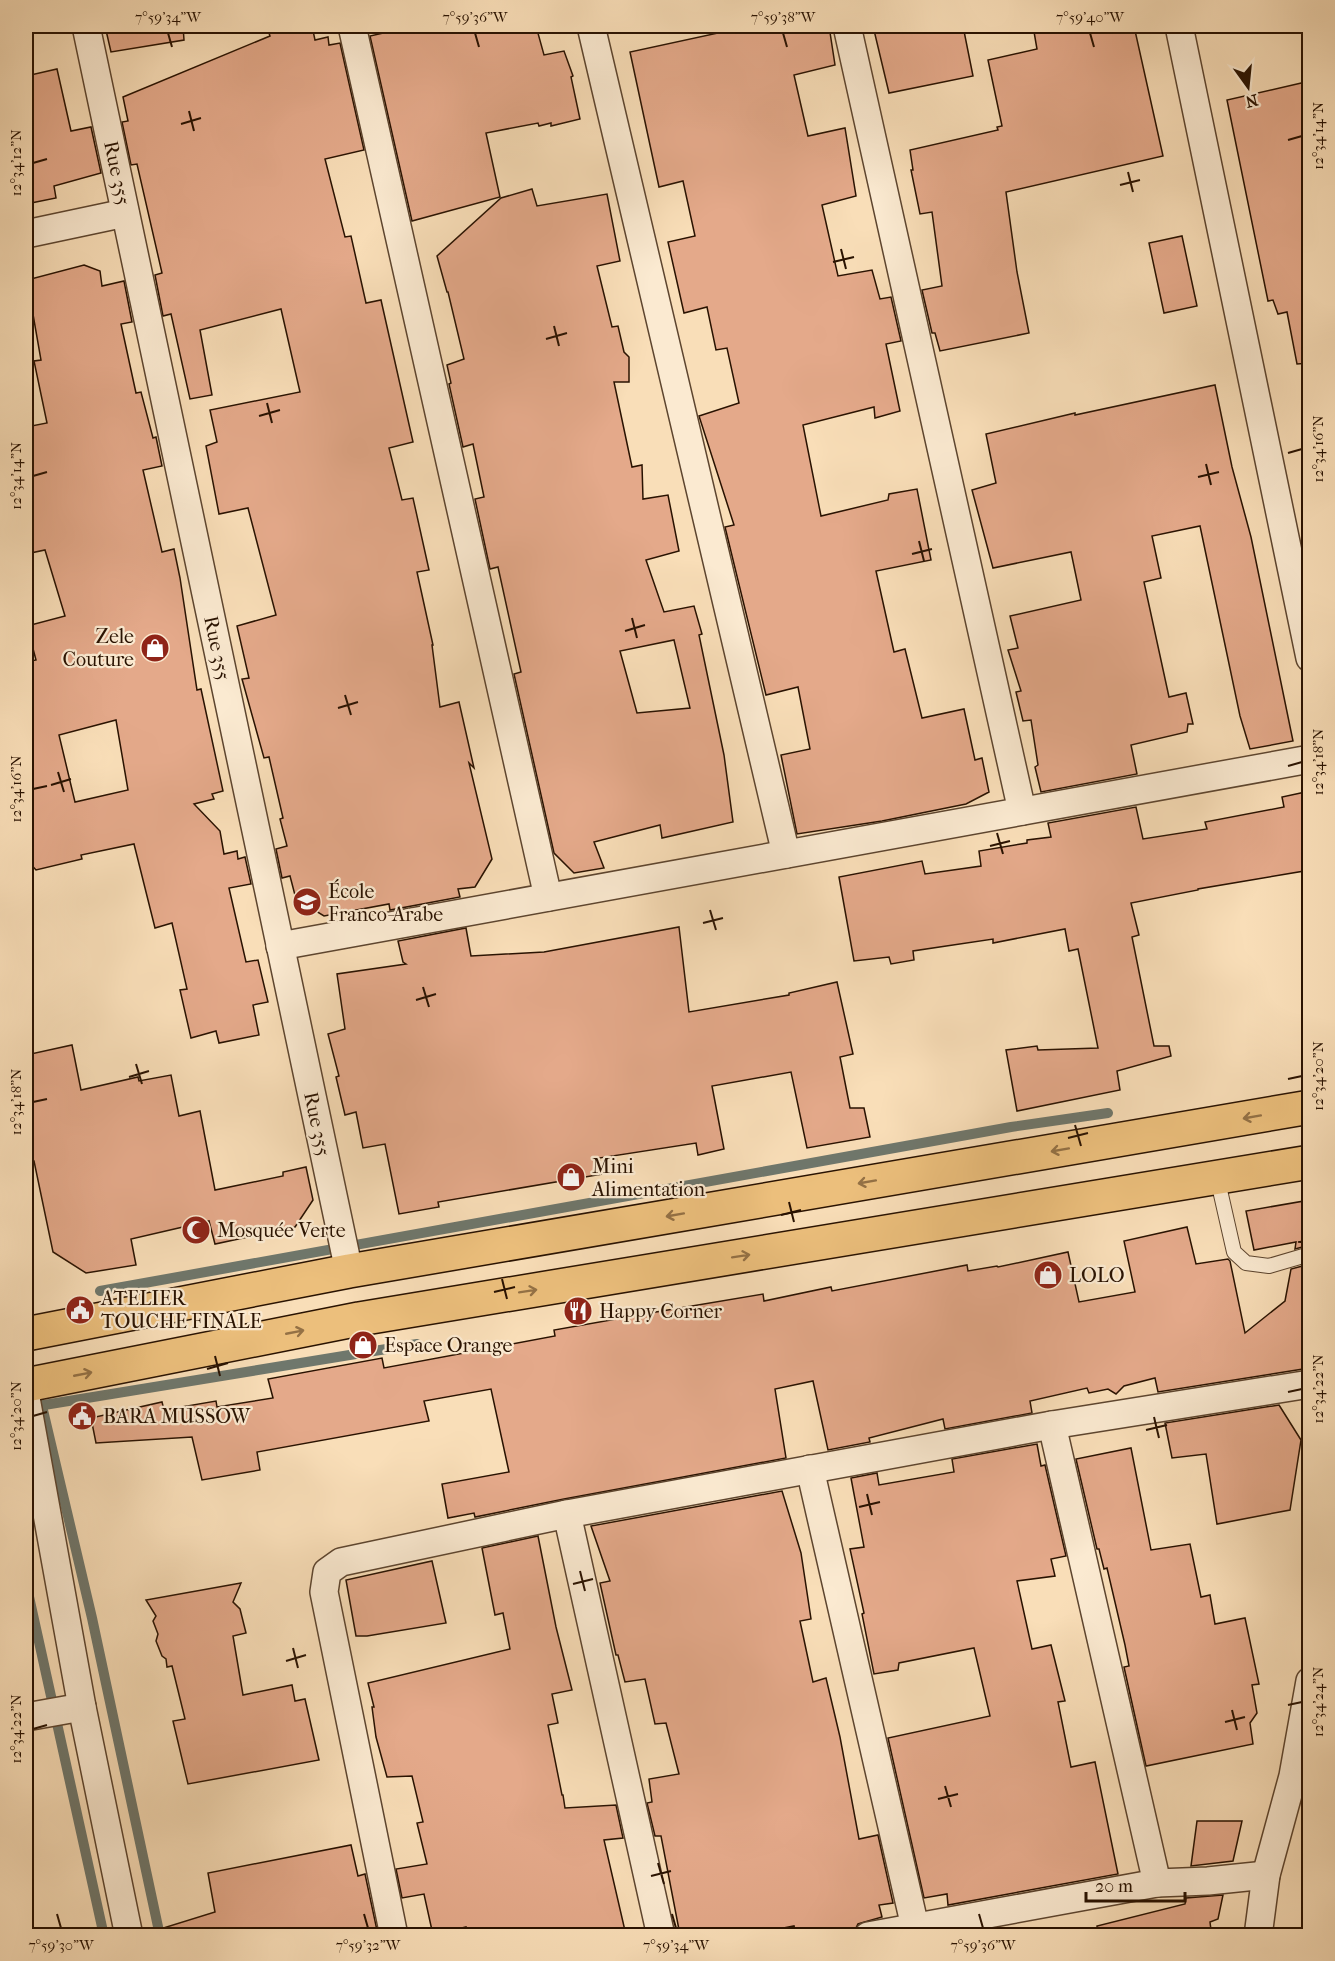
<svg xmlns="http://www.w3.org/2000/svg" width="1335" height="1961" font-family="'IM FELL French Canon',serif">
  <rect width="100%" height="100%" fill="#f9deb8"/>
  <filter id="stains"><feTurbulence type="fractalNoise" baseFrequency=".00333" numOctaves="4"/><feColorMatrix values="0 0 0 0 .2 0 0 0 0 .09 0 0 0 0 .02 0 0 0 .5 -.17"/></filter>
  <radialGradient id="worn" r=".72"><stop offset=".6" stop-color="#630" stop-opacity="0"/><stop offset="1" stop-color="#630" stop-opacity=".3"/></radialGradient>
  <g fill="none" stroke-linecap="round" stroke-linejoin="round">
    <g stroke="#6f776c" stroke-width="10">
      <path d="M100,1291L1011,1127L1108,1113"/>
      <path d="M38,1406L417,1344"/>
      <path d="M42,1406L92,1618L160,1936"/>
      <path d="M26,1583L104,1936"/>
    </g>
  </g>
  <g fill="#e4a98a" stroke="#291201" stroke-width="1.5" fill-rule="evenodd">
    <path d="M105,26H183L184,40L111,52Z"/>
    <path d="M300,26H312L315,40L328,37L329,45L340,43L364,150L325,159L345,237L351,236L366,303L381,300L413,442L389,448L402,500L413,498L429,570L417,572L433,645H432L440,707L459,702L474,768L469,763L492,859L475,887L458,889L460,897L390,910L389,904L324,916L296,899L290,876L282,878L276,849L287,846L280,819L283,818L269,757L264,758L242,679L249,678L237,626L276,615L248,508L219,514L206,446L217,442L210,410L300,392L281,309L200,330L212,395L190,399L171,314L163,316L155,275L162,273L137,164L131,165L122,122L128,121L123,97L270,36L269,33Z"/>
    <path d="M414,26H536L544,55L564,51L573,76L571,77L580,119L551,126V123L539,126L538,123L486,133L500,197L412,221L370,36Z"/>
    <path d="M731,26H829L835,65L794,75L808,136L845,128L856,196L822,205L838,276L872,270L880,299L891,297L901,341L886,344L900,411L875,418L874,407L803,425L821,516L888,500L889,494L917,489L931,560L876,571L894,652L905,649L922,718L964,709L975,760L982,758L989,792L966,804L882,821L797,834L781,755L810,749L798,687L766,695L725,527L734,525L699,416L739,403L727,348L716,350L707,307L684,313L668,242L695,236L683,181L659,187L630,52L732,30Z"/>
    <path d="M873,26H963L973,76L889,93Z"/>
    <path d="M1033,26H1134L1163,156L1006,192L1017,272L1029,333L940,351L935,333H932L922,290L942,286L932,212L920,214L911,170H913L910,150L998,130L997,127L1002,126L988,60L1037,49Z"/>
    <path d="M57,69L71,131L91,127L101,173L54,186L56,198L26,204V76Z"/>
    <path d="M1310,81V363L1297,364L1287,312L1278,314L1273,300L1268,301L1227,100Z"/>
    <path d="M532,189L537,206L607,194L620,261L597,266L612,327L618,326L624,352L629,357V382H614L632,467L642,465L643,499L668,495L679,551L646,560L664,612L694,606L702,634L699,635L724,755L733,822L662,838L660,825L594,842L604,868L574,873L554,853L514,674L521,672L498,567L490,569L475,499L484,497L473,444L463,447L449,384L451,383L447,365L464,359L448,292H447L437,256L501,198ZM674,640L690,708L637,713L620,651Z"/>
    <path d="M1182,236L1197,306L1164,313L1149,243Z"/>
    <path d="M84,265L100,271L102,286L124,281L132,322L121,324L136,393L141,392L153,438L156,437L162,466L143,470L162,552L174,549L180,578L197,690L201,689L223,791L212,794L214,799L194,804L220,831L224,854L237,851L238,859L245,857L251,884L229,888L246,962L258,960L268,1002L253,1005L259,1035L219,1043L216,1031L191,1038L180,990L187,989L172,923L155,928L134,844L81,855L82,859L36,870L26,859V662L36,660L27,626L65,616L45,550L26,554V427L47,423L34,361L41,360L27,280ZM116,720L128,790L75,802L59,735Z"/>
    <path d="M1215,385L1232,467L1251,537L1293,741L1250,749L1240,716L1200,526L1152,536L1161,578L1144,582L1169,697L1186,693L1193,724H1188L1187,732L1131,745L1137,774L1041,792L1035,767L1038,765L1031,720L1023,721L1016,692L1021,691L1008,650L1018,648L1010,616L1081,600L1071,552L993,568L972,490L996,483L986,434L1075,413V415Z"/>
    <path d="M1310,791V870L1198,889V890L1131,903L1139,935L1132,937L1154,1046H1169L1171,1056L1117,1071L1120,1090L1017,1111L1006,1050L1037,1046L1038,1050L1098,1048L1078,949L1069,951L1065,929L993,943V939L913,951L914,960L891,964L889,957L854,961L839,877L922,861L925,874L981,866L979,851L1027,843V840L1051,837L1048,823L1136,807L1143,839L1207,829L1205,822L1284,807L1282,797Z"/>
    <path d="M679,927L689,1012L789,995V993L837,982L853,1054L840,1057L850,1108H864L870,1137L807,1148L791,1072L712,1086L724,1149L698,1155L696,1143L599,1158L603,1174L438,1202L439,1207L399,1214L385,1144L363,1148L356,1112L345,1115L336,1077L339,1076L328,1034L345,1029L337,974L406,964L403,962L398,941L466,928L471,956L544,952Z"/>
    <path d="M72,1045L81,1090L138,1077L139,1081L171,1075L179,1116L200,1111L215,1190L283,1176V1172L306,1167L313,1200L295,1227L215,1244L209,1221L131,1239L136,1265L86,1273L53,1252L34,1161H32L26,1133V1055Z"/>
    <path d="M1310,1200V1240L1298,1242L1310,1243V1245L1295,1249L1296,1242L1254,1250L1246,1211Z"/>
    <path d="M1187,1227L1196,1264L1228,1259L1230,1261L1245,1333L1285,1301L1291,1269L1310,1264V1363L1303,1369L1158,1392L1155,1378L1124,1386L1116,1394L1108,1389L1089,1393L1087,1388L1030,1401L1032,1413L945,1429L943,1419L869,1438L870,1442L828,1450L813,1381L775,1389L786,1458L564,1499L475,1517L474,1513L448,1518L442,1484L509,1472L491,1389L424,1401L429,1421L257,1452L260,1470L202,1480L192,1437L96,1443L91,1418L162,1402L164,1410L216,1401L217,1407L273,1398L268,1379L382,1358L384,1368L555,1336L554,1330L656,1312L763,1294L764,1301L831,1287L832,1291L967,1265L968,1271L997,1266L998,1267L1068,1252L1079,1302L1135,1292L1124,1241Z"/>
    <path d="M1279,1405L1301,1440L1290,1510L1217,1524L1206,1454L1172,1458L1165,1423Z"/>
    <path d="M1037,1444L1041,1466L1045,1465L1066,1556L1051,1559L1055,1576L1017,1581L1032,1649L1051,1645L1065,1701L1058,1702L1071,1767L1095,1762L1118,1874L948,1905L947,1894L924,1898L888,1738L990,1716L974,1648L899,1663L898,1670L874,1674L862,1614L864,1613L850,1549L864,1547L851,1478L877,1473L879,1485L954,1472L952,1459Z"/>
    <path d="M1131,1448L1151,1550L1190,1544L1201,1597L1210,1595L1215,1624L1245,1618L1259,1684L1252,1685L1257,1713L1250,1723L1253,1744L1146,1766L1124,1667L1129,1666L1125,1645L1107,1568L1104,1569L1099,1549H1097L1076,1459Z"/>
    <path d="M782,1491L801,1553L811,1619L800,1621L813,1682L826,1678L840,1737L859,1839L878,1835L893,1903L879,1905L882,1917L858,1924L853,1934L848,1935H796L794,1926L748,1935H680L661,1836H655L647,1803L652,1802L649,1779L679,1774L666,1723L655,1724L645,1679L625,1682L618,1655H616L600,1583L610,1581L591,1526Z"/>
    <path d="M538,1536L556,1627L572,1690L552,1694L558,1723L548,1725L562,1795H563L565,1808L616,1805L623,1838L604,1840L626,1935H467L466,1927L433,1935L424,1894L402,1898L396,1869L427,1864L417,1823L423,1822L412,1776L387,1777L376,1737L372,1707H374L368,1683L510,1649L503,1613L495,1615L482,1548Z"/>
    <path d="M432,1561L446,1623L367,1636H356L346,1580Z"/>
    <path d="M241,1583L233,1602L240,1609L246,1633L233,1636L243,1695L292,1685L295,1701L305,1699L319,1760L188,1784L173,1721L185,1719L172,1666L167,1667L166,1659L162,1656L156,1641L158,1634L153,1621L156,1616L146,1600Z"/>
    <path d="M1197,1821H1242L1233,1861L1191,1866Z"/>
    <path d="M351,1845L358,1876L365,1874L378,1935H160V1929L215,1912L208,1873Z"/>
    <path d="M1223,1895L1218,1919L1210,1922L1211,1930L1190,1935H1098L1097,1926L1185,1904L1186,1898Z"/>
  </g>
  <g fill="none" stroke-linecap="round" stroke-linejoin="round">
    <g stroke="#5d452f" stroke-width="16">
      <path id="service" d="M1217,1177L1234,1252L1246,1263L1269,1266L1310,1254"/>
    </g>
    <g stroke="#5d452f" stroke-width="30">
      <g id="minor">
        <path d="M86,26L349,1271"/>
        <path d="M352,26L548,897"/>
        <path d="M591,26L786,854"/>
        <path d="M847,26L1022,811"/>
        <path d="M1179,26L1310,658"/>
        <path d="M26,234L125,213"/>
        <path d="M280,946L1310,759"/>
        <path d="M26,1398L82,1707L129,1936"/>
        <path d="M1052,1425L1157,1883"/>
        <path d="M810,1469L915,1927"/>
        <path d="M567,1514L661,1936"/>
        <path d="M26,1717L82,1707"/>
        <path d="M394,1936L324,1592L327,1572L341,1562L567,1514L1052,1425L1310,1384"/>
        <path d="M868,1936L1157,1883L1208,1881L1266,1875"/>
        <path d="M1258,1936L1266,1875L1293,1776L1310,1681"/>
      </g>
    </g>
    <g stroke="#291201" stroke-width="36">
      <g id="primary">
        <path d="M26,1334L349,1271L1310,1107"/>
        <path d="M26,1385L359,1319L1310,1162"/>
      </g>
    </g>
    <use href="#service" stroke="#fbead1" stroke-width="14"/>
    <use href="#minor" stroke="#fbead1" stroke-width="27"/>
    <use href="#primary" stroke="#ecbf7c" stroke-width="33"/>
  </g>
  <defs><path id="oneway-shaft" d="M-6 0H5M1.5-3L5.5 0L1.5 3" fill="none" stroke-width="1.6" stroke-linecap="round" stroke-linejoin="round" transform="scale(1.5)"/></defs>
  <g stroke="#947145">
    <use href="#oneway-shaft" transform="translate(1252 1117) rotate(170)"/>
    <use href="#oneway-shaft" transform="translate(1060 1150) rotate(170)"/>
    <use href="#oneway-shaft" transform="translate(867 1182) rotate(170)"/>
    <use href="#oneway-shaft" transform="translate(675 1215) rotate(170)"/>
    <use href="#oneway-shaft" transform="translate(741 1256) rotate(-9)"/>
    <use href="#oneway-shaft" transform="translate(528 1291) rotate(-9)"/>
    <use href="#oneway-shaft" transform="translate(295 1332) rotate(-11)"/>
    <use href="#oneway-shaft" transform="translate(83 1374) rotate(-11)"/>
  </g>
  <path fill="none" stroke="#291201" stroke-width="2" d="M168,33L172,47M475,33L479,47M783,33L787,47M1090,33L1094,47M189,111L194,131M181,124L201,118M1288,140L1302,136M33,163L47,159M1128,172L1133,192M1120,185L1140,180M841,249L846,269M833,262L854,257M554,326L559,346M546,339L567,333M267,403L272,423M259,416L280,410M1288,453L1302,449M1206,464L1211,485M33,476L47,472M1198,477L1219,472M919,541L924,561M912,554L932,549M632,618L637,638M625,631L645,625M345,695L351,715M338,708L358,702M1288,766L1302,762M58,772L64,792M51,785L71,779M33,789L47,786M997,833L1003,854M990,846L1010,841M710,910L716,930M703,923L723,918M423,987L429,1007M416,1000L436,994M136,1064L142,1084M129,1077L149,1071M1288,1079L1302,1076M33,1102L47,1099M1075,1125L1081,1146M1068,1138L1088,1133M789,1202L794,1222M781,1215L801,1210M502,1279L507,1299M494,1292L515,1287M215,1356L220,1376M207,1369L228,1363M1288,1392L1302,1389M33,1416L47,1412M1154,1417L1159,1438M1146,1430L1167,1425M867,1494L872,1515M859,1507L880,1502M580,1571L585,1591M573,1584L593,1579M293,1648L298,1668M286,1661L306,1655M1288,1705L1302,1702M1232,1710L1237,1730M1225,1722L1245,1717M33,1729L47,1725M945,1786L951,1807M938,1799L958,1794M658,1863L664,1884M651,1876L671,1871M57,1914L61,1928M364,1914L368,1928M672,1914L676,1928M979,1914L983,1928"/>
  <defs>
    <g id="shop-disc" transform="scale(1.5)"><circle r="9.5" fill="#8f2418" stroke="#fbead1"/><path d="M-5-2.5h2.3a2.7 3.5 0 0 1 5.4 0H5L5.5 6h-11ZM-1.5-2.5h3a1.5 2.3 0 0 0-3 0Z" fill="#fff"/></g>
    <g id="school-disc" transform="scale(1.5)"><circle r="9.5" fill="#8f2418" stroke="#fbead1"/><path d="M0-5L7-2L0 1L-7-2ZM-4 1L0 2.5L4 1V4Q0 6-4 4Z" fill="#fff"/></g>
    <g id="mosque-disc" transform="scale(1.5)"><circle r="9.5" fill="#8f2418" stroke="#fbead1"/><path d="M3.5-4.9A6 6 0 1 0 3.5 4.9A5 5 0 1 1 3.5-4.9Z" fill="#fff"/></g>
    <g id="civic-disc" transform="scale(1.5)"><circle r="9.5" fill="#8f2418" stroke="#fbead1"/><path d="M-.6-6.5H3V-4.5H.6V-3L4-1V1h2V6H-6V1h2V-1L-.6-3ZM-1.2 2.5V6h2.4V2.5Z" fill="#fff"/></g>
    <g id="restaurant-disc" transform="scale(1.5)"><circle r="9.5" fill="#8f2418" stroke="#fbead1"/><path d="M-5-6h1v4h1v-4h1v4h1v-4h1v5L-1.5 .5V6h-2V.5L-5-1ZM5-6V6H3V1.5H1.5Q1.5-4 5-6Z" fill="#fff"/></g>
  </defs>
  <g fill-rule="evenodd">
    <use href="#shop-disc" x="155" y="648"/>
    <use href="#school-disc" x="307" y="902"/>
    <use href="#shop-disc" x="571" y="1177"/>
    <use href="#mosque-disc" x="196" y="1230"/>
    <use href="#shop-disc" x="1048" y="1275"/>
    <use href="#civic-disc" x="80" y="1310"/>
    <use href="#restaurant-disc" x="578" y="1311"/>
    <use href="#shop-disc" x="363" y="1345"/>
    <use href="#civic-disc" x="82" y="1416"/>
  </g>
  <g text-anchor="middle" dominant-baseline="central" stroke-width="4.5" stroke-linejoin="round" paint-order="stroke">
    <g font-size="20" fill="#291201" stroke="#fbead1">
      <text transform="translate(117 173) rotate(78)">Rue 355</text>
      <text transform="translate(217 648) rotate(78)">Rue 355</text>
      <text transform="translate(317 1124) rotate(78)">Rue 355</text>
    </g>
    <g font-size="20" fill="#291201" stroke="#fbead1" text-anchor="start">
      <text x="134" y="636" text-anchor="end">Zele<tspan x="134" dy="23">Couture</tspan></text>
      <text x="328" y="891">École<tspan x="328" dy="23">Franco-Arabe</tspan></text>
      <text x="592" y="1166">Mini<tspan x="592" dy="23">Alimentation</tspan></text>
      <text x="217" y="1230">Mosquée Verte</text>
      <text x="1069" y="1275">LOLO</text>
      <text x="101" y="1298">ATELIER<tspan x="101" dy="23">TOUCHE FINALE</tspan></text>
      <text x="599" y="1311">Happy Corner</text>
      <text x="384" y="1345">Espace Orange</text>
      <text x="103" y="1416">BARA MUSSOW</text>
    </g>
  </g>
  <rect width="1335" height="1961" fill="none" stroke="#f9deb8" stroke-width="66"/>
  <g transform="translate(1248 87) rotate(165)" stroke="#fbead1" stroke-width="4.5" paint-order="stroke">
  <path d="M0-4.5L10 22L0 15L-10 22Z" fill="#291201"/>
  <text y="-9" font-size="16" font-weight="bold" text-anchor="middle" fill="#291201">N</text>
  </g>
  <path d="M1086 1892v9h99v-9" fill="none" stroke="#291201" stroke-width="3"/>
  <text x="1095" y="1892" font-size="18" fill="#291201" stroke="#fbead1" stroke-width="4.5" paint-order="stroke">20 m</text>
  <rect x="33" y="33" width="1269" height="1895" fill="none" stroke="#291201" stroke-width="2"/>
  <g font-size="15" text-anchor="middle" fill="#291201">
    <text x="168" y="22">7°59'34"W</text>
    <text x="475" y="22">7°59'36"W</text>
    <text x="783" y="22">7°59'38"W</text>
    <text x="1090" y="22">7°59'40"W</text>
    <text transform="translate(1318 136) rotate(-90)" y="5">12°34'14"N</text>
    <text transform="translate(16 163) rotate(-90)" y="5">12°34'12"N</text>
    <text transform="translate(1318 449) rotate(-90)" y="5">12°34'16"N</text>
    <text transform="translate(16 476) rotate(-90)" y="5">12°34'14"N</text>
    <text transform="translate(1318 762) rotate(-90)" y="5">12°34'18"N</text>
    <text transform="translate(16 789) rotate(-90)" y="5">12°34'16"N</text>
    <text transform="translate(1318 1076) rotate(-90)" y="5">12°34'20"N</text>
    <text transform="translate(16 1102) rotate(-90)" y="5">12°34'18"N</text>
    <text transform="translate(1318 1389) rotate(-90)" y="5">12°34'22"N</text>
    <text transform="translate(16 1416) rotate(-90)" y="5">12°34'20"N</text>
    <text transform="translate(1318 1702) rotate(-90)" y="5">12°34'24"N</text>
    <text transform="translate(16 1729) rotate(-90)" y="5">12°34'22"N</text>
    <text x="61" y="1950">7°59'30"W</text>
    <text x="368" y="1950">7°59'32"W</text>
    <text x="676" y="1950">7°59'34"W</text>
    <text x="983" y="1950">7°59'36"W</text>
  </g>
  <rect width="100%" height="100%" filter="url(#stains)"/>
  <rect width="100%" height="100%" fill="url(#worn)"/>
</svg>
